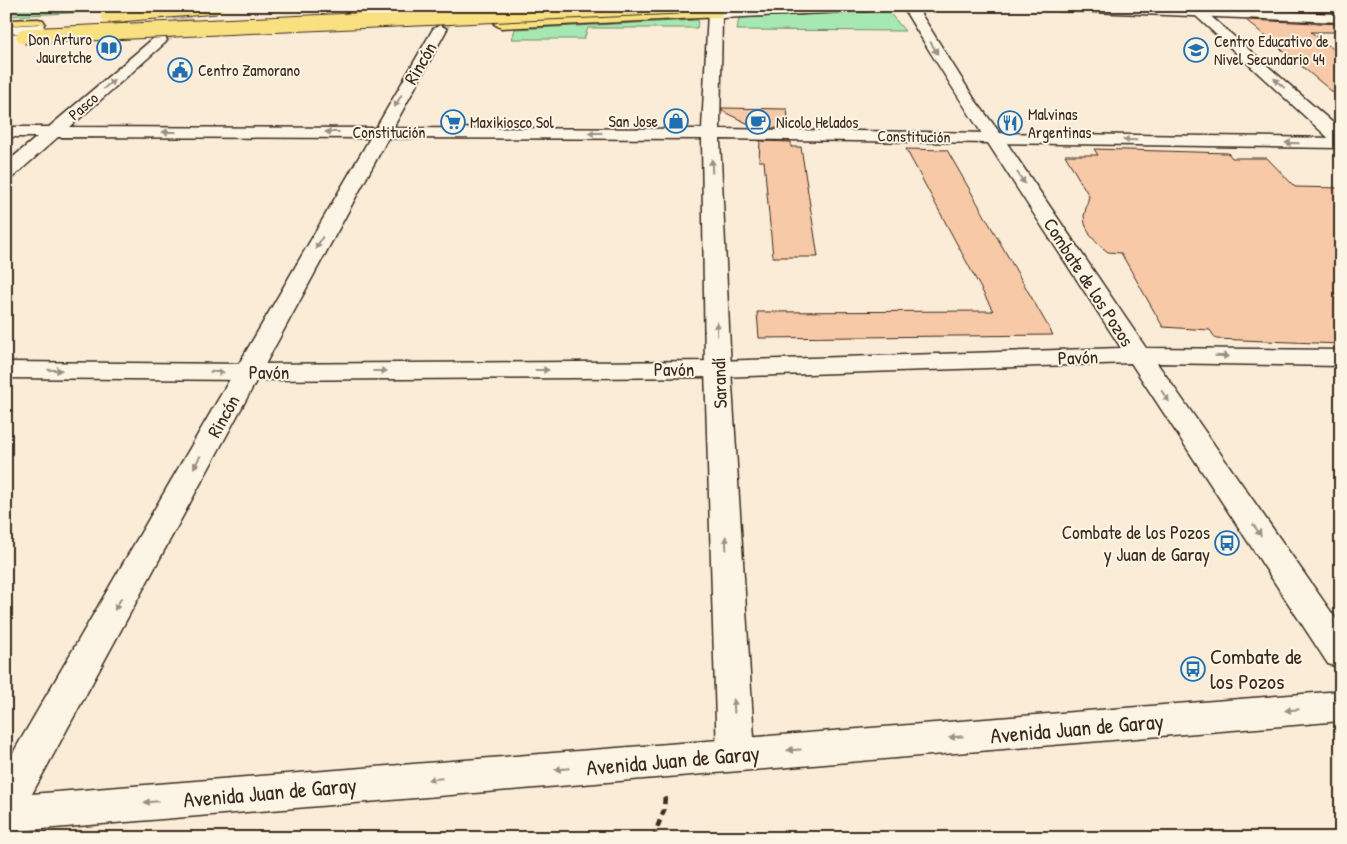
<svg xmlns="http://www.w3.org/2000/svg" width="1347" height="844" font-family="'Patrick Hand',sans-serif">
  <rect width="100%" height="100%" fill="#fbecd8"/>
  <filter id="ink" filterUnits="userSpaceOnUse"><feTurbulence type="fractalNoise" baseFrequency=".02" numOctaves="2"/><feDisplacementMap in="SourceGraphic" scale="10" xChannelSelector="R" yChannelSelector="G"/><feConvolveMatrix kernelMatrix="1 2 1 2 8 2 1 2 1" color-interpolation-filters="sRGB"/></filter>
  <g filter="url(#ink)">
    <g fill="#a6e8b1" stroke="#708968">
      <path d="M6,8H173L6,16Z"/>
      <path d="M888,11L905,31L737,30L739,18Z"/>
      <path d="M698,20L697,28H588L584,39H512L515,29Z"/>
    </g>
    <g fill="#f7c9a6" stroke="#3b2a1e">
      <path d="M1229,6H1321L1328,12L1231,8Z"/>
      <path d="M1246,20L1341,24V32H1311L1341,55V99Z"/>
      <path d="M722,108L787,109L789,128H757L722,111Z"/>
      <path d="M760,141L791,142V147H801L818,257H773L764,161H759Z"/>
      <path d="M906,149L947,150L1053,335L759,338L757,312L993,311Z"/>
      <path d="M1094,149L1228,153L1232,158H1267L1295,187L1341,188V344L1216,339L1210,330L1163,327L1121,253L1108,252L1098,244L1090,235L1085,224L1084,216L1089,196L1065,155H1098Z"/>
    </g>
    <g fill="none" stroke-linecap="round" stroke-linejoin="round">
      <g stroke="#d5c5b3" stroke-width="15" stroke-dasharray="15 8" stroke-linecap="butt">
        <path d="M440,29L454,6"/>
        <path d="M160,40L198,6"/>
      </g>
      <g stroke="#3b2a1e" stroke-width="3">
        <g id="minor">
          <path d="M793,6H890L884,10L722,18L720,129L1341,138V148L720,139L731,369L755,754L750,766L736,770L722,766L717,754L705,369L702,139L388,138L20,816L6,821V765L370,138L58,137L13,177L6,179V163L37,137H6V127H49L155,37H165L167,40L165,43L70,127L376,128L433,29L440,25L447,29L393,128L702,129L708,11L710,8L715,7L721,10Z"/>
          <path d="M1035,6H1148L1341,14V22L1041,10Z"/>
        </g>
      </g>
      <g stroke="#3b2a1e" stroke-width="3">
        <path id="tertiary" d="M902,6H916L975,100L1000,133L1146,348L1341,350V366L1157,363L1341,626V668L1328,664L1131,363L718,377L247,380L6,378V362L247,364L718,361L1121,348C1048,234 972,122 902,6Z"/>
      </g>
      <g stroke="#3b2a1e" stroke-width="3">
        <g id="secondary">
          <path d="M1185,6H1199L1341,130V145L1335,144Z"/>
          <path d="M1341,691V721L6,832V796Z"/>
        </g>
      </g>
      <g stroke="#3b2a1e" stroke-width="3">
        <g id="motorway">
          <path d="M715,10L722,14L720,17L501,28L494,24L501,20Z"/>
          <path d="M38,19L43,20L45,23L43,26L6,28V20Z"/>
        </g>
      </g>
      <path stroke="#3b2a1e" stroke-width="4.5" stroke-dasharray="7 5" stroke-linecap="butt" d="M653,838L664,810L665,794"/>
      <use href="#minor" fill="#fcf5e5" fill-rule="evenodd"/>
      <use href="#tertiary" fill="#fcf5e5" fill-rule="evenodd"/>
      <use href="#secondary" fill="#fcf5e5" fill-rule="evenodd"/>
      <use href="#motorway" fill="#f9e181" fill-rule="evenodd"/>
      <g stroke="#3b2a1e" stroke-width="9" stroke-linecap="butt">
        <path id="service-bridge" d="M6,30L40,28"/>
      </g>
      <g stroke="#3b2a1e" stroke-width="17" stroke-linecap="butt">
        <g id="motorway-bridge">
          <path d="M108,15L216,6"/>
          <path d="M24,36L679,6"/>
        </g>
      </g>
      <use href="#service-bridge" stroke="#fcf5e5" stroke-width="8"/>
      <use href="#motorway-bridge" stroke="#f9e181" stroke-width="15"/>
    </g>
    <defs><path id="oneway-solid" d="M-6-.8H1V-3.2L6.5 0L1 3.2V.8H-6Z" transform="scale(1.25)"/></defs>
    <g fill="#9c9082">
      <use href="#oneway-solid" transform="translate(934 48) rotate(59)"/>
      <use href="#oneway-solid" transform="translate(1279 83) rotate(-138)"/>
      <use href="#oneway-solid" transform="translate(109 84) rotate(-41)"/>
      <use href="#oneway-solid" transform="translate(398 101) rotate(120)"/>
      <use href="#oneway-solid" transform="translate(169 132) rotate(-180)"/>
      <use href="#oneway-solid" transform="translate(332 132) rotate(-180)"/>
      <use href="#oneway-solid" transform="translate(595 133) rotate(-180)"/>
      <use href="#oneway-solid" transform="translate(1130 140) rotate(-179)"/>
      <use href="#oneway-solid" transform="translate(1292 143) rotate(-179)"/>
      <use href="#oneway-solid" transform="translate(712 166) rotate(-92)"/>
      <use href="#oneway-solid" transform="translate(1021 178) rotate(57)"/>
      <use href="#oneway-solid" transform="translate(319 243) rotate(119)"/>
      <use href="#oneway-solid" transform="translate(717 329) rotate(-92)"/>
      <use href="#oneway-solid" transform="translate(1222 356) rotate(1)"/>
      <use href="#oneway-solid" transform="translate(55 370) rotate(1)"/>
      <use href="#oneway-solid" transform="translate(542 370)"/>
      <use href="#oneway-solid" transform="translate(380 371)"/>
      <use href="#oneway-solid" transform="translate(217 372) rotate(1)"/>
      <use href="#oneway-solid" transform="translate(1165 396) rotate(56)"/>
      <use href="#oneway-solid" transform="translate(197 462) rotate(119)"/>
      <use href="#oneway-solid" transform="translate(1257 530) rotate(55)"/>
      <use href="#oneway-solid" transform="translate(726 543) rotate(-93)"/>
      <use href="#oneway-solid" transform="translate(118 604) rotate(119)"/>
      <use href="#oneway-solid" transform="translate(734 706) rotate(-93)"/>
      <use href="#oneway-solid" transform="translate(1292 710) rotate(175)"/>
      <use href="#oneway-solid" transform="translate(956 737) rotate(175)"/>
      <use href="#oneway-solid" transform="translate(794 750) rotate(176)"/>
      <use href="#oneway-solid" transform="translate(562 769) rotate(175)"/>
      <use href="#oneway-solid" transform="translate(435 779) rotate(175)"/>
      <use href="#oneway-solid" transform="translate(151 802) rotate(175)"/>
    </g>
  </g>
  <defs>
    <g id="library-ring" transform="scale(1.25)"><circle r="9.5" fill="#fcf5e5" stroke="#1f6fb2" stroke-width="1.5"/><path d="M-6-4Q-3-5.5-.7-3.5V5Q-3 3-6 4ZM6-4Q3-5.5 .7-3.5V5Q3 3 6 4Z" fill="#1f6fb2"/></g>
    <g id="school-ring" transform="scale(1.25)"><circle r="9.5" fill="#fcf5e5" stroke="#1f6fb2" stroke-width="1.5"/><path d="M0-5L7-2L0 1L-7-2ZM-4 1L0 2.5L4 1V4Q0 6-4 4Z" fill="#1f6fb2"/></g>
    <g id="civic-ring" transform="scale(1.25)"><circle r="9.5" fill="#fcf5e5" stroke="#1f6fb2" stroke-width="1.5"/><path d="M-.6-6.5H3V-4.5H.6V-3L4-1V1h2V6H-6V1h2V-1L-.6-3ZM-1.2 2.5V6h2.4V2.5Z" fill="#1f6fb2"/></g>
    <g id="shop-ring" transform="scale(1.25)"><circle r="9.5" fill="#fcf5e5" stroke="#1f6fb2" stroke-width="1.5"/><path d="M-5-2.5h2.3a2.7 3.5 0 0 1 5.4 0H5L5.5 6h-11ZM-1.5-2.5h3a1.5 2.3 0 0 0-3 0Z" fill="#1f6fb2"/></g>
    <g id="supermarket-ring" transform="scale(1.25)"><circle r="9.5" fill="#fcf5e5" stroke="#1f6fb2" stroke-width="1.5"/><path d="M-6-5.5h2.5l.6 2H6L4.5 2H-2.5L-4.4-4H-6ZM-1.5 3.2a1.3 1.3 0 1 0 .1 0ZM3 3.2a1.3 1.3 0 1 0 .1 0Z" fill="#1f6fb2"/></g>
    <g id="cafe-ring" transform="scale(1.25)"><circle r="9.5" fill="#fcf5e5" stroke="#1f6fb2" stroke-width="1.5"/><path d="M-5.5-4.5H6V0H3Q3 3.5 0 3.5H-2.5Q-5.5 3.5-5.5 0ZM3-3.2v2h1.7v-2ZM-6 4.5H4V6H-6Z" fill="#1f6fb2"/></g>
    <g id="restaurant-ring" transform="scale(1.25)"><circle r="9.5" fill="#fcf5e5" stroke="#1f6fb2" stroke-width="1.5"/><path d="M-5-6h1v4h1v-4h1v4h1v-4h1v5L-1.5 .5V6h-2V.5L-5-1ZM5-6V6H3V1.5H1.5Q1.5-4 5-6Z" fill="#1f6fb2"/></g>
    <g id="bus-ring" transform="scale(1.25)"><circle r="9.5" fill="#fcf5e5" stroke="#1f6fb2" stroke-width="1.5"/><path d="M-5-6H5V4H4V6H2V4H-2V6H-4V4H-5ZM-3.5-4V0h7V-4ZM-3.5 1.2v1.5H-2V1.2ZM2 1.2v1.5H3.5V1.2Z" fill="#1f6fb2"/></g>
  </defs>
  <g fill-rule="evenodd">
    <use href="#library-ring" x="109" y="48"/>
    <use href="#school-ring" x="1196" y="50"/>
    <use href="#civic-ring" x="180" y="70"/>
    <use href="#shop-ring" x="676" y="121"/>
    <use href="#supermarket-ring" x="453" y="122"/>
    <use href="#cafe-ring" x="758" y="122"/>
    <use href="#restaurant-ring" x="1010" y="123"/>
    <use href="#bus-ring" x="1227" y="543"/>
    <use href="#bus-ring" x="1193" y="669"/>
  </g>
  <g text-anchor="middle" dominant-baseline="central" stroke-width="4" stroke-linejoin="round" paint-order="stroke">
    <g font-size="16" fill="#3b2a1e" stroke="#fcf5e5" text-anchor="start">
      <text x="92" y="39" text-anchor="end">Don Arturo<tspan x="92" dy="18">Jauretche</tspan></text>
      <text x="1214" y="41">Centro Educativo de<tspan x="1214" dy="18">Nivel Secundario 44</tspan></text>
      <text x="198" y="70">Centro Zamorano</text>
      <text x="1028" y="114">Malvinas<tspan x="1028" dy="18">Argentinas</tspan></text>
      <text x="658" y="121" text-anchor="end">San Jose</text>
      <text x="470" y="122">Maxikiosco Sol</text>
      <text x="776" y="122">Nicolo Helados</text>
    </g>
    <g font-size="16" fill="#3b2a1e" stroke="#fcf5e5">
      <text transform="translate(83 106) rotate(-41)">Pasco</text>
      <text x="389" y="132">Constitución</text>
      <text transform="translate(914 136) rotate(1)">Constitución</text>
    </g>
    <g font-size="19" fill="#3b2a1e" stroke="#fcf5e5">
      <text transform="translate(420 63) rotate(-60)">Rincón</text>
      <text transform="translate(1089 282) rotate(57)">Combate de los Pozos</text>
      <text transform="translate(1078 357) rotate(-2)">Pavón</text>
      <text x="674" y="369">Pavón</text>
      <text x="269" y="372">Pavón</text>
      <text transform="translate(719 383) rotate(-92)">Sarandí</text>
      <text transform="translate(223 416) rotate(-61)">Rincón</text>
    </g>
    <g font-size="19" fill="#3b2a1e" stroke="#fcf5e5" text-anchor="end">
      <text x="1210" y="532">Combate de los Pozos<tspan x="1210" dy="22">y Juan de Garay</tspan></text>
    </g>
    <g font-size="22" fill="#3b2a1e" stroke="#fcf5e5" text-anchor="start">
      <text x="1210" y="656">Combate de<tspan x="1210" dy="25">los Pozos</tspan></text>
    </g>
    <g font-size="22" fill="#3b2a1e" stroke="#fcf5e5">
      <text transform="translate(1077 728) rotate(-5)">Avenida Juan de Garay</text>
      <text transform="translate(673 760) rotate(-5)">Avenida Juan de Garay</text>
      <text transform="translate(270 792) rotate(-5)">Avenida Juan de Garay</text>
    </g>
  </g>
  <rect width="1347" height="844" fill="none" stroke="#fcf5e5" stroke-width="25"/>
  <rect x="12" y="12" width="1322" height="819" fill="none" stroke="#3b2a1e" stroke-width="2" filter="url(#ink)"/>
</svg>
